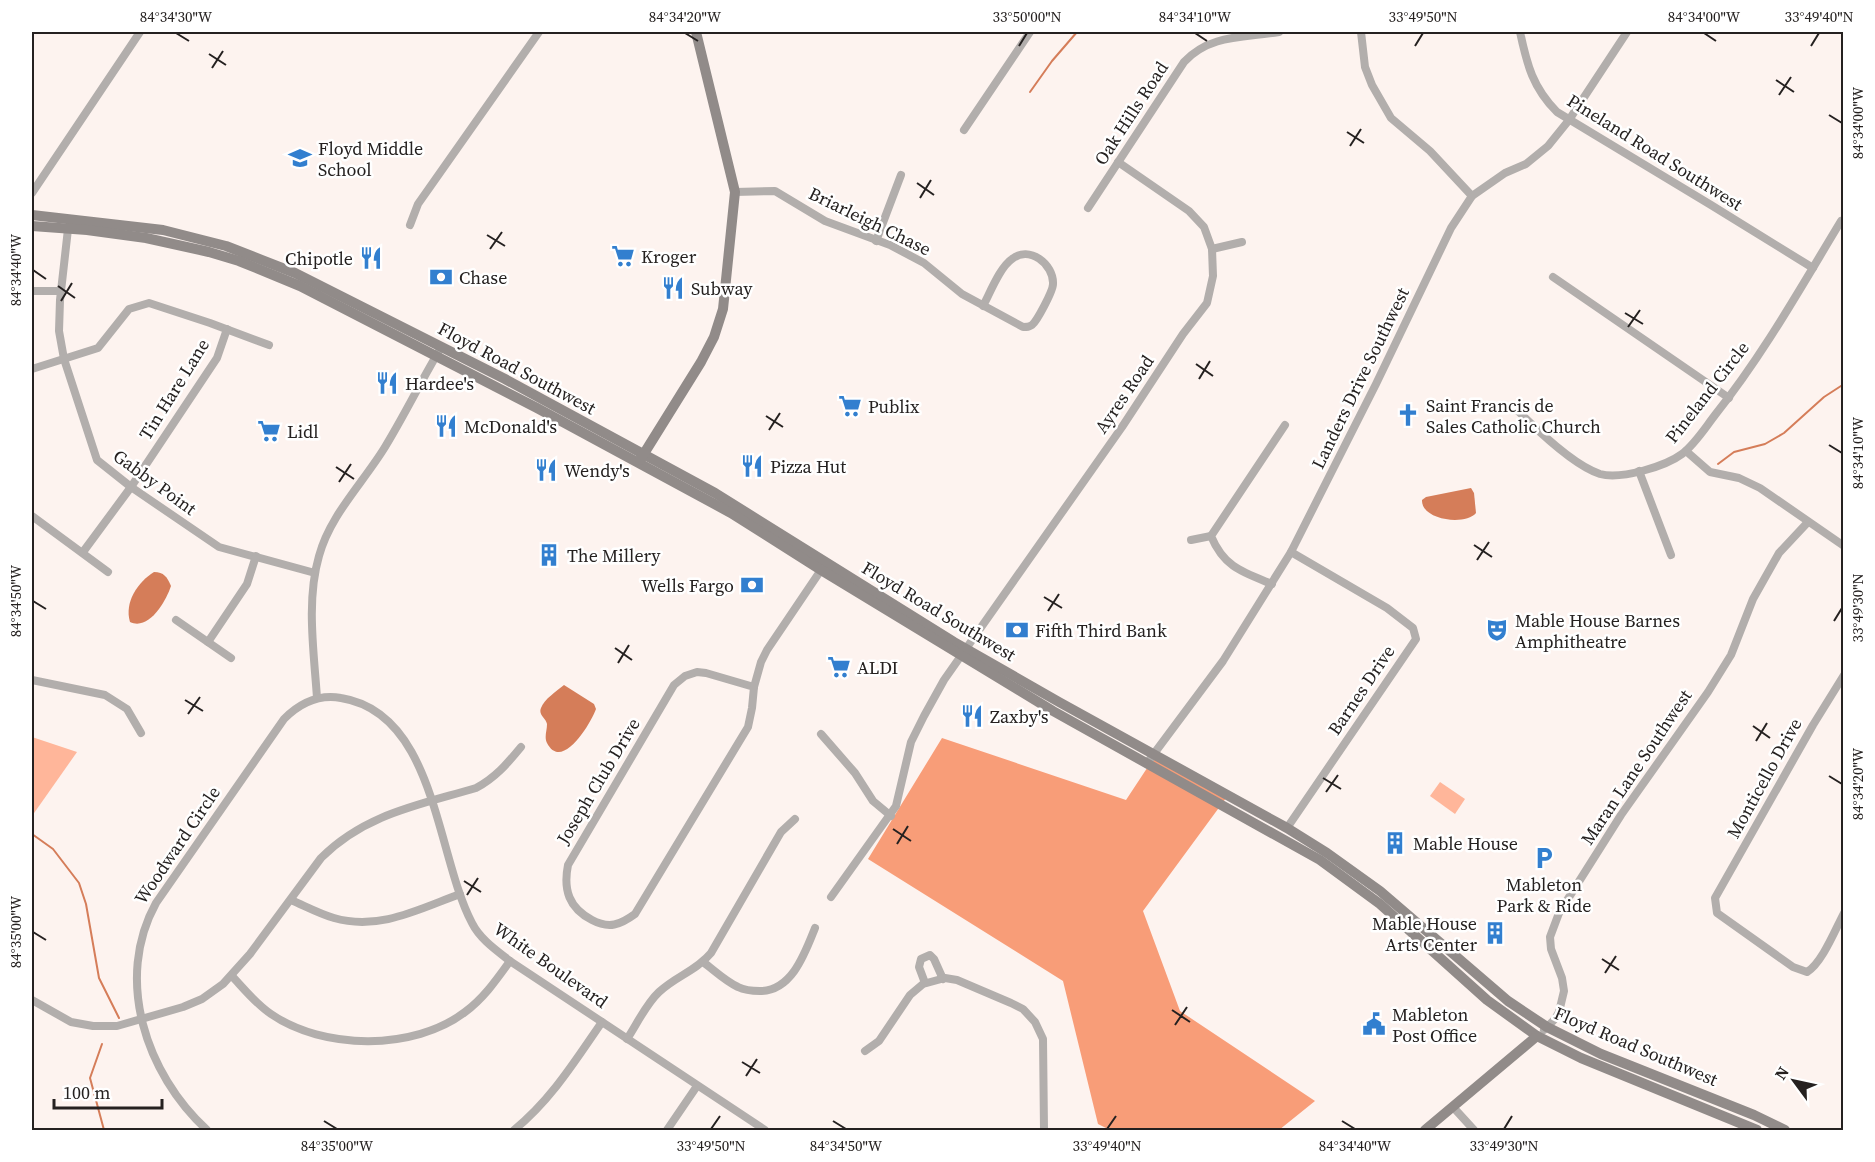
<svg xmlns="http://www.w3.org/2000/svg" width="1875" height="1162" font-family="'Source Serif 4',serif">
  <rect width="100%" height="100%" fill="#fdf3ef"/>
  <g fill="#ffb69a">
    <path d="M32,737L77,752L32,816Z"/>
    <path d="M1440,782L1465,799L1455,814L1430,796Z"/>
  </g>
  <path fill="#f89d78" d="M942,738L1126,800L1157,753L1229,794L1143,911L1180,1011L1315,1101L1279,1130H1110L1098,1124L1063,981L868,859Z"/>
  <g fill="#d57d59">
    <path d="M1471,488L1474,493L1476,513C1465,526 1421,520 1422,500L1426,497Z"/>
    <path d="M154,572C164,572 167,577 171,586C166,601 149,631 130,622C124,602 138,582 154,572Z"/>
    <path d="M564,685L594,704L596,709C591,723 562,772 547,743C544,737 547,731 547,724C546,718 538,715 541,708C544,699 557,691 564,685Z"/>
  </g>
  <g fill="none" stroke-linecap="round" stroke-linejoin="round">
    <g stroke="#d57d59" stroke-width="2">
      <path d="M1030,92L1052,61L1077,32"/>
      <path d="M1718,464L1734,452L1765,444L1784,433L1824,397L1844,384"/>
      <path d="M32,834L53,849L79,883L86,904L99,978L119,1018"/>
      <path d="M102,1044L90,1078L104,1130"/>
    </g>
    <g stroke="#b2aeac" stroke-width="8">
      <path d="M1361,32L1365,67L1372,85L1391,118L1430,151L1472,196"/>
      <path d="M1520,32C1527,65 1533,88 1557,112L1711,205L1813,268"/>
      <path d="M964,130L1030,32"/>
      <path d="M735,192L775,191L825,221L890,245L924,263L962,294L1023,327C1028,327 1028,327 1032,325C1037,321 1053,291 1053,284C1054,264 1029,245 1012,259C1000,267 990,293 983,306"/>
      <path d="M32,193L140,32"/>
      <path d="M1088,208L1184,62C1210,34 1244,38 1279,32"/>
      <path d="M410,225L418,204L539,32"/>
      <path d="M68,229L60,300L59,331L64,359L97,460L131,487L219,547L315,573"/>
      <path d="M876,241L901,175"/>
      <path d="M1212,249L1242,242"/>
      <path d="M1553,277L1729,398"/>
      <path d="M32,291H61"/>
      <path d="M32,369L98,348L129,309L149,303L210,323L269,345"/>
      <path d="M1518,411C1537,430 1575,466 1600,474C1621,480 1666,466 1682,454C1695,444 1705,428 1715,415C1763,355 1801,287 1841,221"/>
      <path d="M1686,451L1710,472L1739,478L1760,488L1844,546"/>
      <path d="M1639,471L1671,555"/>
      <path d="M32,516L108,572"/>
      <path d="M1191,540L1211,536"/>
      <path d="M83,552L131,487L217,358L227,329"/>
      <path d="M1272,584C1242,572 1224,567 1211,536L1285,425"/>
      <path d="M176,620L231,658"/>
      <path d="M208,642L247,584L256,556"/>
      <path d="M697,672L706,673L754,687L752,708L748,727L635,914C620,925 609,929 592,920C569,908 563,890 568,865L674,685L685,676Z"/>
      <path d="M1844,675L1813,725L1715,898L1717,913L1793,967L1807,972C1822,963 1835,930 1844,913"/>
      <path d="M32,680L105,695L127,709L141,733"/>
      <path d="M754,687L761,662L767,650L821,570"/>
      <path d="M317,698C314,652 306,601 319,556C330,515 363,483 385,447C404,416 420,383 439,351"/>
      <path d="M821,734L855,773L873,801L891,816"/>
      <path d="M1150,759L1223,661L1291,552L1376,384L1451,228L1472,196L1505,173L1526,164L1548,146L1569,120L1627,32"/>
      <path d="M1287,828L1416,639L1413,628L1387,608L1291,552"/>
      <path d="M831,897L896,806L911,742L924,716L944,680L1122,427L1183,334L1207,303L1213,276L1212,249L1204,227L1189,211L1118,162"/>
      <path d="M291,900C305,906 320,914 334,918C379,931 419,909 460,894"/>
      <path d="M703,962C714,970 725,981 738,987C744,990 753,991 760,991C792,991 805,953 815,928"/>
      <path d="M232,976C244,989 256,1004 271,1014C323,1050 414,1051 465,1012C484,998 497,979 510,961"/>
      <path d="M925,983L919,967L921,959L930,955L934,959L943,979"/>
      <path d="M32,1000L71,1022L93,1026H117L183,1007L202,999L223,984L250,954L321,858C365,814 419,805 476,788C495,778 507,764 521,747"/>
      <path d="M1544,1030L1555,1019L1559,1012L1564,991L1562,978L1551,949L1550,937L1559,913L1621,815L1708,692L1731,655L1753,599L1779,553L1808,522"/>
      <path d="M627,1039C637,1024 646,1004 659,992C676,976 696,971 711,953L781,832L795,819"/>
      <path d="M865,1051L879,1041L910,995L923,984L945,978L957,980L1011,1003L1023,1009L1035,1022L1043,1039L1044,1130"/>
      <path d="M1453,1107L1474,1130"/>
      <path d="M207,1130C146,1074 114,979 156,903L284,719C300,703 319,694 341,698C436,713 436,855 472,923C480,939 496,950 510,961L765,1130"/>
      <path d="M514,1130C551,1100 575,1061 602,1022"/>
      <path d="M667,1130L697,1086"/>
    </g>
    <g stroke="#918b89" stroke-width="10">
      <path d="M32,215L163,230L226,246L295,273L505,379L715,493L954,642L1059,702L1287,828L1327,853L1380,891L1508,1001L1547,1027L1601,1054L1754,1115L1785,1130"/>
      <path d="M32,226L87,230L146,238L209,252L239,261L300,286L537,408L731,513L821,570L1053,711L1320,860L1380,904L1487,1000L1537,1036L1581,1058L1757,1130"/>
      <path d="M640,460L701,362L714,337L723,309L735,192L696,32"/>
      <path d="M1425,1130L1537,1036"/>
    </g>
  </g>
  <path fill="none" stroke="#252120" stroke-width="2" d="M176,33L189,41M685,33L698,41M1195,33L1207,41M1704,33L1716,41M1019,46L1027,33M1415,46L1423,33M1811,46L1819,33M209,54L226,65M212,68L223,51M1776,80L1794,92M1779,95L1791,77M1829,115L1842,123M1347,132L1364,143M1350,146L1361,129M917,183L934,195M920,198L931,180M487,235L505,246M490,249L502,232M33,270L46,279M58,286L75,298M61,301L72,283M1625,313L1643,324M1628,327L1640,310M1196,364L1213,376M1199,379L1210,361M766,416L783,427M769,430L780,413M1829,445L1842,453M336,467L354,479M339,482L351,464M1474,545L1492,557M1477,560L1489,542M1044,597L1062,608M33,601L46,609M1048,611L1059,594M1834,621L1842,608M615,648L632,660M618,663L629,645M185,700L203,711M188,714L200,697M1753,726L1770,738M1756,741L1767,723M1829,776L1842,784M1323,778L1341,789M1326,792L1338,775M893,829L911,841M897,844L908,826M464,881L481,892M467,895L478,878M33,932L46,940M1602,959L1619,970M1605,973L1616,956M1172,1010L1190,1022M1175,1025L1187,1007M742,1062L760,1073M746,1076L757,1059M324,1121L337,1129M833,1121L846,1129M1342,1121L1355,1129M711,1129L720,1116M1107,1129L1116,1116M1504,1129L1512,1116"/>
  <defs>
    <g id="school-bare" transform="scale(1.8)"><path d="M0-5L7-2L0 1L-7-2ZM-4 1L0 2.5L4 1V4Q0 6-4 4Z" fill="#327fcf" stroke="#fff" stroke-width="2.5" paint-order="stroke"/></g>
    <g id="supermarket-bare" transform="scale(1.8)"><path d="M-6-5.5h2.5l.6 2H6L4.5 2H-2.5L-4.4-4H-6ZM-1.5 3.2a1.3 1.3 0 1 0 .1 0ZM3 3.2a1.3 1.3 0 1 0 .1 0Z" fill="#327fcf" stroke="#fff" stroke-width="2.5" paint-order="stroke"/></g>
    <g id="restaurant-bare" transform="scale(1.8)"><path d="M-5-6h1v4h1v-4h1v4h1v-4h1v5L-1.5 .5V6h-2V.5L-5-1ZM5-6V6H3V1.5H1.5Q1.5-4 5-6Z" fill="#327fcf" stroke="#fff" stroke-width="2.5" paint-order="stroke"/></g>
    <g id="bank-bare" transform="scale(1.8)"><path d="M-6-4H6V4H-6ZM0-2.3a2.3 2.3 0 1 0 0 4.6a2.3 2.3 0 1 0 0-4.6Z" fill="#327fcf" stroke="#fff" stroke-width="2.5" paint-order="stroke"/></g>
    <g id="church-bare" transform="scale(1.8)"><path d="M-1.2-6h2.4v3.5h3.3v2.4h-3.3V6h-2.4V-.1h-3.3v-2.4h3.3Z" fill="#327fcf" stroke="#fff" stroke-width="2.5" paint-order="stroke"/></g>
    <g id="building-bare" transform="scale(1.8)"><path d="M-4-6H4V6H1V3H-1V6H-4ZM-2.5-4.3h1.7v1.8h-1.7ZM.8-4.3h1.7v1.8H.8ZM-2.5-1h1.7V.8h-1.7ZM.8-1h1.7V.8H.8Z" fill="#327fcf" stroke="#fff" stroke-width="2.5" paint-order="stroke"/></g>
    <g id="theatre-bare" transform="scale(1.8)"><path d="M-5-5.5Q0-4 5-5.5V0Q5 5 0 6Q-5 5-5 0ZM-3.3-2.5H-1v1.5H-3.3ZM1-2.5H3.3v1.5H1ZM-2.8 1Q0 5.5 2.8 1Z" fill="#327fcf" stroke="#fff" stroke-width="2.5" paint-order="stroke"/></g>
    <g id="parking-bare" transform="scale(1.8)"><path d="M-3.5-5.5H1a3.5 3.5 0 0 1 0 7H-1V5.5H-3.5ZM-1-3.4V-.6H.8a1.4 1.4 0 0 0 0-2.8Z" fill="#327fcf" stroke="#fff" stroke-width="2.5" paint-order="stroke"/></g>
    <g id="civic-bare" transform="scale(1.8)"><path d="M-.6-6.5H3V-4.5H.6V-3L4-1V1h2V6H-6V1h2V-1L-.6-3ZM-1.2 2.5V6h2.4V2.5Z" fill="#327fcf" stroke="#fff" stroke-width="2.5" paint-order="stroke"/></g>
  </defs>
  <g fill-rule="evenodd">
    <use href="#school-bare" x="300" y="158"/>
    <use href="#supermarket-bare" x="623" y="256"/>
    <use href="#restaurant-bare" x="371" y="258"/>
    <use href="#bank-bare" x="441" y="277"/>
    <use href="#restaurant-bare" x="673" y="288"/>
    <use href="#restaurant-bare" x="387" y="383"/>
    <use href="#supermarket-bare" x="850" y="406"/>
    <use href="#church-bare" x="1408" y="415"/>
    <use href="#restaurant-bare" x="446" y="426"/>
    <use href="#supermarket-bare" x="269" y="431"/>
    <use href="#restaurant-bare" x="752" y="466"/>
    <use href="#restaurant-bare" x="546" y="470"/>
    <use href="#building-bare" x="549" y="555"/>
    <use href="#bank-bare" x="752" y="585"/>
    <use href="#bank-bare" x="1017" y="630"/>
    <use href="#theatre-bare" x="1497" y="630"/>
    <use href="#supermarket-bare" x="839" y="667"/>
    <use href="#restaurant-bare" x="972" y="716"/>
    <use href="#building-bare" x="1395" y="843"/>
    <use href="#parking-bare" x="1544" y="858"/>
    <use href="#building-bare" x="1495" y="933"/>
    <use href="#civic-bare" x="1374" y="1024"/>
  </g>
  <g text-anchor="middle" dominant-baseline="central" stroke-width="5" stroke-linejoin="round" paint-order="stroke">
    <g font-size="18" fill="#252120" stroke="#fff">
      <text transform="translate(1131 113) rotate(-57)">Oak Hills Road</text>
      <text transform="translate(1655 152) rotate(32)">Pineland Road Southwest</text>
      <text transform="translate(870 221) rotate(26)">Briarleigh Chase</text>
      <text transform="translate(517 368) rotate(28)">Floyd Road Southwest</text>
      <text transform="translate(1360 378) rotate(-64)">Landers Drive Southwest</text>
      <text transform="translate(174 389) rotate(-58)">Tin Hare Lane</text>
      <text transform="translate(1707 392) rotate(-52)">Pineland Circle</text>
      <text transform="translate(1124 394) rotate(-56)">Ayres Road</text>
      <text transform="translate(155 482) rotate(36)">Gabby Point</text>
      <text transform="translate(939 611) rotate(31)">Floyd Road Southwest</text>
      <text transform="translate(1361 690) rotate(-56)">Barnes Drive</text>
      <text transform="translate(1636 767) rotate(-56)">Maran Lane Southwest</text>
      <text transform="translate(1764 778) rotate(-61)">Monticello Drive</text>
      <text transform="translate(598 781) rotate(-59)">Joseph Club Drive</text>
      <text transform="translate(177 845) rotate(-56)">Woodward Circle</text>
      <text transform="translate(551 965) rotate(35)">White Boulevard</text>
      <text transform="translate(1636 1046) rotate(23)">Floyd Road Southwest</text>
    </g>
    <g font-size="18" fill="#252120" stroke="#fff" text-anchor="start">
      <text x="318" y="148">Floyd Middle<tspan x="318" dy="21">School</tspan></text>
      <text x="641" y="256">Kroger</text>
      <text x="353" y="258" text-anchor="end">Chipotle</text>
      <text x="459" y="277">Chase</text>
      <text x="691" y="288">Subway</text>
      <text x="405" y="383">Hardee's</text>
      <text x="1426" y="405">Saint Francis de<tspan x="1426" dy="21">Sales Catholic Church</tspan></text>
      <text x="868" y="406">Publix</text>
      <text x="464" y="426">McDonald's</text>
      <text x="287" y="431">Lidl</text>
      <text x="770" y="466">Pizza Hut</text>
      <text x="564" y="470">Wendy's</text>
      <text x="567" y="555">The Millery</text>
      <text x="734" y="585" text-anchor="end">Wells Fargo</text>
      <text x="1515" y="620">Mable House Barnes<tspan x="1515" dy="21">Amphitheatre</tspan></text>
      <text x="1035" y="630">Fifth Third Bank</text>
      <text x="857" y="667">ALDI</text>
      <text x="990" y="716">Zaxby's</text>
      <text x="1413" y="843">Mable House</text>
      <text x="1544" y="884" text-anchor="middle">Mableton<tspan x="1544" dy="21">Park &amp; Ride</tspan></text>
      <text x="1477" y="923" text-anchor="end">Mable House<tspan x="1477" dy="21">Arts Center</tspan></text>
      <text x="1392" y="1014">Mableton<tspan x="1392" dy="21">Post Office</tspan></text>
    </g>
  </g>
  <rect width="1875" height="1162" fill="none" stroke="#ffffff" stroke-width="66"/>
  <g transform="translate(1794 1081) rotate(303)" stroke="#ffffff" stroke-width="4.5" paint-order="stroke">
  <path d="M0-4.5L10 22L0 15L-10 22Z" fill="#252120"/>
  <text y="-9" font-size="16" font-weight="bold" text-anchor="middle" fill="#252120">N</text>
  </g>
  <path d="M54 1099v9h108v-9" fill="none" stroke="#252120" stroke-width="3"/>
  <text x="63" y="1099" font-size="18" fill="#252120" stroke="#ffffff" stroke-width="4.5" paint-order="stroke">100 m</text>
  <rect x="33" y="33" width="1809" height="1096" fill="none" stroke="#252120" stroke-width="2"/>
  <g font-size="15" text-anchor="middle" fill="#252120">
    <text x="176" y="22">84°34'30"W</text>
    <text x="685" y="22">84°34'20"W</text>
    <text x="1027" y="22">33°50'00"N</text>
    <text x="1195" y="22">84°34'10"W</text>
    <text x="1423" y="22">33°49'50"N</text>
    <text x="1704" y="22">84°34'00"W</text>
    <text x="1819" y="22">33°49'40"N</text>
    <text transform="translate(1858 123) rotate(-90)" y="5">84°34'00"W</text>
    <text transform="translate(16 270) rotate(-90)" y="5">84°34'40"W</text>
    <text transform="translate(1858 453) rotate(-90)" y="5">84°34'10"W</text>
    <text transform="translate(16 601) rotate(-90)" y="5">84°34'50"W</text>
    <text transform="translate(1858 608) rotate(-90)" y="5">33°49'30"N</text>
    <text transform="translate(1858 784) rotate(-90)" y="5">84°34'20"W</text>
    <text transform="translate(16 932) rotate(-90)" y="5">84°35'00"W</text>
    <text x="337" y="1151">84°35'00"W</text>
    <text x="711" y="1151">33°49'50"N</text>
    <text x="846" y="1151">84°34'50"W</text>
    <text x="1107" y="1151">33°49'40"N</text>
    <text x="1355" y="1151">84°34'40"W</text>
    <text x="1504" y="1151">33°49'30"N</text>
  </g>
</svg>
